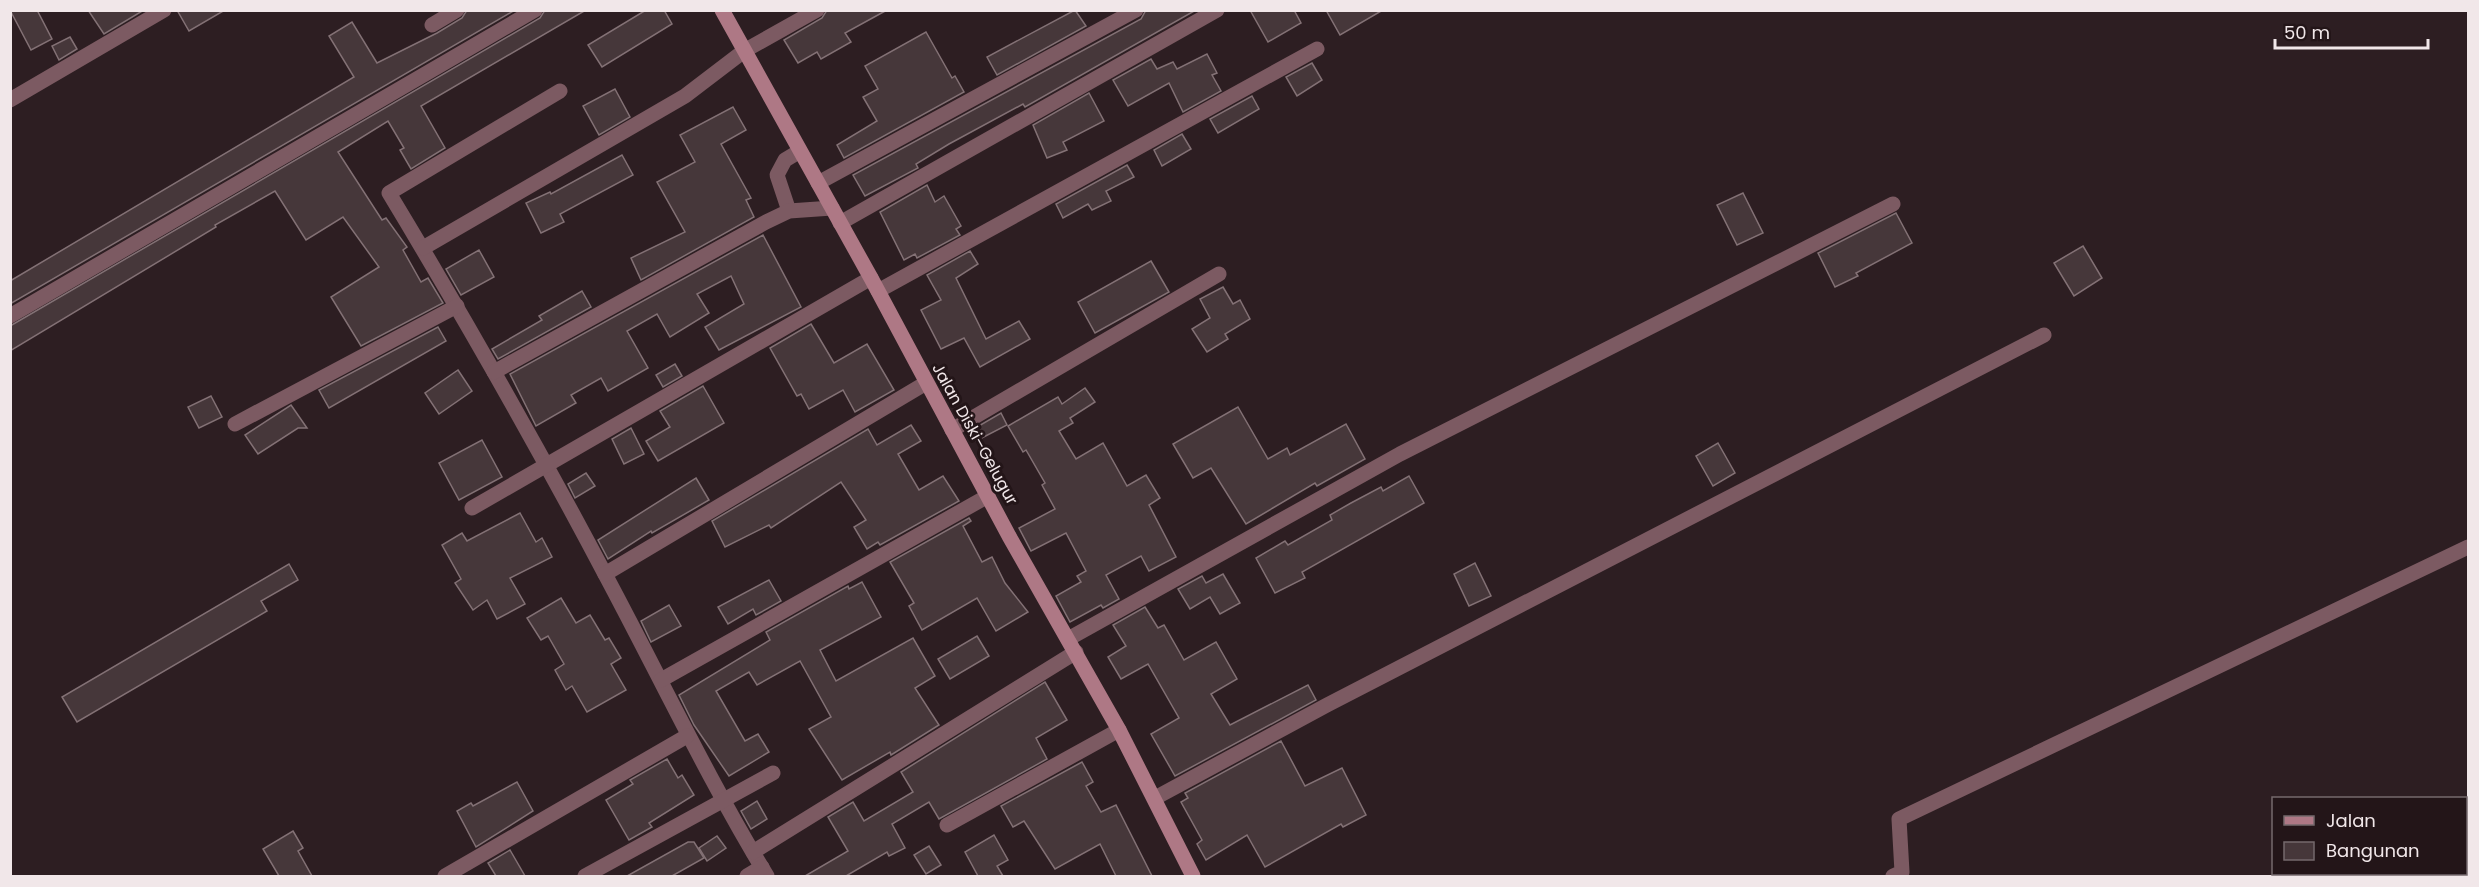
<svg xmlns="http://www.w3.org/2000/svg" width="2479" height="887" font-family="Poppins,sans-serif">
  <rect width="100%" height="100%" fill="#2d1e22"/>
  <g fill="#46373a" stroke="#837175" stroke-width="1.5">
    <path d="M10,10H37L52,39L31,50Z"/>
    <path d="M88,10H144L104,34Z"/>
    <path d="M177,10H225L189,31Z"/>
    <path d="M467,10H515L10,304V281L354,77L329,36L352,22L377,63L437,33L462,18Z"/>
    <path d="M545,10H586L421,106L445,148L411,169L400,150L404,148L388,121L338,152L382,220L386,218L407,247L403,250L421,282L428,278L443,303L361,346L331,297L379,267L343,217L306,240L275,191L215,225L216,227L10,351V326L540,18Z"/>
    <path d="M646,10H664L672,24L602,67L588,45Z"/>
    <path d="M827,10H887L845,33L851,42L821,59L817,52L798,63L784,40L822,18Z"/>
    <path d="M1075,10L1086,26L997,75L987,57Z"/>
    <path d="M1146,10H1196L1025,107L1023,104L949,144L916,164L918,168L865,196L853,175L1141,19Z"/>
    <path d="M1250,10H1294L1301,23L1268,42Z"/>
    <path d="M1326,10H1383L1340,35Z"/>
    <path d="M926,32L952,78L955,76L964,92L844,158L837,145L877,121L863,97L878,89L865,66Z"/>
    <path d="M70,37L77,49L59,60L52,46Z"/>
    <path d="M1207,54L1217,73L1212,75L1221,91L1183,112L1169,83L1128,106L1113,80L1151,59L1157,69L1173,62L1177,69Z"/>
    <path d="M1312,63L1322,80L1297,96L1286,77Z"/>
    <path d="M615,89L630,117L599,135L583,106Z"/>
    <path d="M1089,93L1104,121L1063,142L1067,150L1047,158L1033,125Z"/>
    <path d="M1252,96L1259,109L1218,133L1210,119Z"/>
    <path d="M733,107L746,130L721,144L751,198L746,200L754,217L641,280L631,258L685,232L657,182L695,162L680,135Z"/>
    <path d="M1182,134L1191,149L1162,166L1154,150Z"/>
    <path d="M622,155L633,175L560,214L564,222L541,233L526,203L550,192L551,194Z"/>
    <path d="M1127,165L1134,177L1106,191L1111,201L1092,210L1088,204L1063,218L1056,204Z"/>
    <path d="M927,185L935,202L944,196L961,226L956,229L960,235L917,258L915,254L904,260L880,212Z"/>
    <path d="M1743,193L1763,233L1737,245L1717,205Z"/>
    <path d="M1896,213L1912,243L1856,273L1858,276L1835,287L1818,253Z"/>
    <path d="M763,235L801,307L719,350L705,327L744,304L731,276L697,294L709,313L670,337L657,314L627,331L648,368L608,391L601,378L571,395L576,403L536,426L510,374Z"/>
    <path d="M2083,246L2102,278L2074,296L2054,263Z"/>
    <path d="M479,250L494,277L461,295L446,269Z"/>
    <path d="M970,251L978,264L956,278L986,339L1019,321L1030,339L980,367L964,338L941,349L921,310L941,300L927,275Z"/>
    <path d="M1151,261L1169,292L1095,333L1078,302Z"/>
    <path d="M1223,287L1233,304L1240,300L1250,319L1225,334L1228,339L1207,352L1192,329L1210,318L1200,299Z"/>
    <path d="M582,291L591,307L498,359L492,349L542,320L539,316Z"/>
    <path d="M811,324L834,363L867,344L894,390L855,412L843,390L809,409L801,394L797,396L770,348Z"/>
    <path d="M438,327L446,341L329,408L319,390Z"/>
    <path d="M675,364L682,376L663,387L656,375Z"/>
    <path d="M458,370L472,391L439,414L425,393Z"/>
    <path d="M703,386L724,423L658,461L646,441L670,427L660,411Z"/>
    <path d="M1085,388L1095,402L1070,418L1073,423L1059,431L1076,459L1103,443L1127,486L1146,475L1160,498L1149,505L1176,557L1149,571L1141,556L1106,575L1119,599L1103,608L1101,605L1070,622L1056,596L1081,582L1077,576L1086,571L1066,533L1031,551L1019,528L1055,509L1042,485L1045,483L1026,450L1023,452L1008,426L1058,397L1062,404Z"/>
    <path d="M211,396L222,417L199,428L188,407Z"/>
    <path d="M291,405L307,428H298L258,454L245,435Z"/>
    <path d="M1238,407L1268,459L1287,448L1290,455L1346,424L1365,459L1317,486L1315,483L1246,524L1211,468L1193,478L1173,444Z"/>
    <path d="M1001,413L1007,425L976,441L970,431Z"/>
    <path d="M911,425L921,441L898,454L919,490L943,476L959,501L880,545L878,542L867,549L854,527L866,520L841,482L771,528L769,525L725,547L712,521L868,429L877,445Z"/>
    <path d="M631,428L644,454L624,464L612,439Z"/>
    <path d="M482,440L502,477L459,500L439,463Z"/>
    <path d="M1718,443L1735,473L1713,486L1696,456Z"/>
    <path d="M586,473L595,486L575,498L568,484Z"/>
    <path d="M1409,476L1424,503L1302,572L1305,578L1275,593L1256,558L1285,541L1288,545L1332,520L1330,515L1351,503L1381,487L1383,491Z"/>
    <path d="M696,478L709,500L652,533L651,531L608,559L598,540Z"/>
    <path d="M520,513L536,542L542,538L552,557L510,578L525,604L497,619L487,600L473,610L455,583L461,579L442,545L462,533L467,541Z"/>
    <path d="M969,518L971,521L963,526L982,562L992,557L1005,583L1028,612L996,631L977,598L922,630L909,606L914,603L890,562Z"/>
    <path d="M1475,563L1491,596L1469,606L1454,574Z"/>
    <path d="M289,564L298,580L261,601L267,611L77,722L62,697Z"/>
    <path d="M1223,574L1240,603L1220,614L1210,597L1190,609L1178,589L1202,576L1206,583Z"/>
    <path d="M769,580L781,601L756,615L753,609L728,624L718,607Z"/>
    <path d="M862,582L881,617L820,650L836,681L913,638L935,676L915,688L939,725L891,755L890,752L842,780L809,729L831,717L800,661L757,685L749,672L716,691L745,741L758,734L769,752L729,776L694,725L679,695L770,640L766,632L848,586L849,589Z"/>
    <path d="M561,598L576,623L590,615L605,640L609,638L621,658L611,664L626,690L587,712L572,686L566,690L555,670L564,664L548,636L541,640L527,618Z"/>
    <path d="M669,605L681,626L651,642L641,621Z"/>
    <path d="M1145,607L1158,628L1164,625L1184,660L1216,642L1237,679L1211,694L1230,725L1308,685L1316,700L1175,776L1151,734L1179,718L1148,664L1121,679L1108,657L1126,646L1113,625Z"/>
    <path d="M977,636L989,656L950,679L938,659Z"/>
    <path d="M1045,682L1067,720L1036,738L1047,759L939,819L929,802L892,824L905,848L889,856L887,852L846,876H805L848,851L828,817L853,802L864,821L913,792L901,772Z"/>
    <path d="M1281,741L1305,786L1342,768L1366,815L1343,827L1341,824L1265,867L1247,835L1206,860L1197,844L1202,840L1181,802L1188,798L1185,793Z"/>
    <path d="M667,759L678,778L682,775L694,795L649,823L652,827L629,840L606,800L633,784L630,780Z"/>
    <path d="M1082,762L1093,782L1086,786L1101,812L1116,805L1152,876H1116L1100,844L1055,869L1024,821L1013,827L1001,806Z"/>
    <path d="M517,782L533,811L476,847L457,811L471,803L473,806Z"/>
    <path d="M757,801L767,819L751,829L741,811Z"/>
    <path d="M293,831L303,848L298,851L312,876H279L263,849Z"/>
    <path d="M994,835L1008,860L997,866L1003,876H978L965,852Z"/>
    <path d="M717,836L726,848L707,861L699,848Z"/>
    <path d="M688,842H694L704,858L672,876H627Z"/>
    <path d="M929,846L941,865L926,874L914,855Z"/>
    <path d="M510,850L525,876H496L488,863Z"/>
  </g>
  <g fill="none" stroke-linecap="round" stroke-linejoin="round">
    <g stroke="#7c5a62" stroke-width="15">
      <path d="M432,25L457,10"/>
      <path d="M560,91L389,193C465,319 538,447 606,576C660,677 708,779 767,876"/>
      <path d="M10,100L164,10"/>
      <path d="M818,183L1136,10"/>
      <path d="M789,211L777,175L785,160L800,151"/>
      <path d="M840,223L1217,10"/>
      <path d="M423,248L685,96L744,51L817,10"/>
      <path d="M878,291L1317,49"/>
      <path d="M10,316L535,10"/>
      <path d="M494,372L766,222L789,211L832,208"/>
      <path d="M235,424L457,306"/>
      <path d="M952,430L1219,274"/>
      <path d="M472,508L871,278"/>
      <path d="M605,574L926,383"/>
      <path d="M1068,639L1400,454L1893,204"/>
      <path d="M661,680L988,496"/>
      <path d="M1155,798L1327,705L2044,335"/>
      <path d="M947,825L1119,730"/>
      <path d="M753,852L1076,652"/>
      <path d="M445,876L687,736"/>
      <path d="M585,876L773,773"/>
      <path d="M747,876L762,867"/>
      <path d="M1893,876L1902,872L1899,819L2468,547"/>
    </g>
    <path stroke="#ae7885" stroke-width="15" d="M722,10L871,278L1009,536L1119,730L1193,876"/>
  </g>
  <g text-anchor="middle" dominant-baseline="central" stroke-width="6" stroke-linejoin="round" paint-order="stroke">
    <g font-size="16" fill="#f1e7e9" stroke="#231518">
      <text transform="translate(975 434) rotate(61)">Jalan Diski–Gelugur</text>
    </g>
  </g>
  <rect width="2479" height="887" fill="none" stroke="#f1e7e9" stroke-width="24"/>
  <rect x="2272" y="797" width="195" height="78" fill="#231518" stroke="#75696c" stroke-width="1.5"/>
  <rect x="2284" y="816" width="30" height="9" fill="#ae7885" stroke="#75696c" stroke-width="1.5"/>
  <text x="2326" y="827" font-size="18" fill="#f1e7e9">Jalan</text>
  <rect x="2284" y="842" width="30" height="18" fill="#46373a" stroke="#75696c" stroke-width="1.5"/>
  <text x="2326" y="857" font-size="18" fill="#f1e7e9">Bangunan</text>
  <path d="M2275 39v9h153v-9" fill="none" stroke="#f1e7e9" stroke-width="3"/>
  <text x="2284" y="39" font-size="18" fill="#f1e7e9" stroke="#231518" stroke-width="4.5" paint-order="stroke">50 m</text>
</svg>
